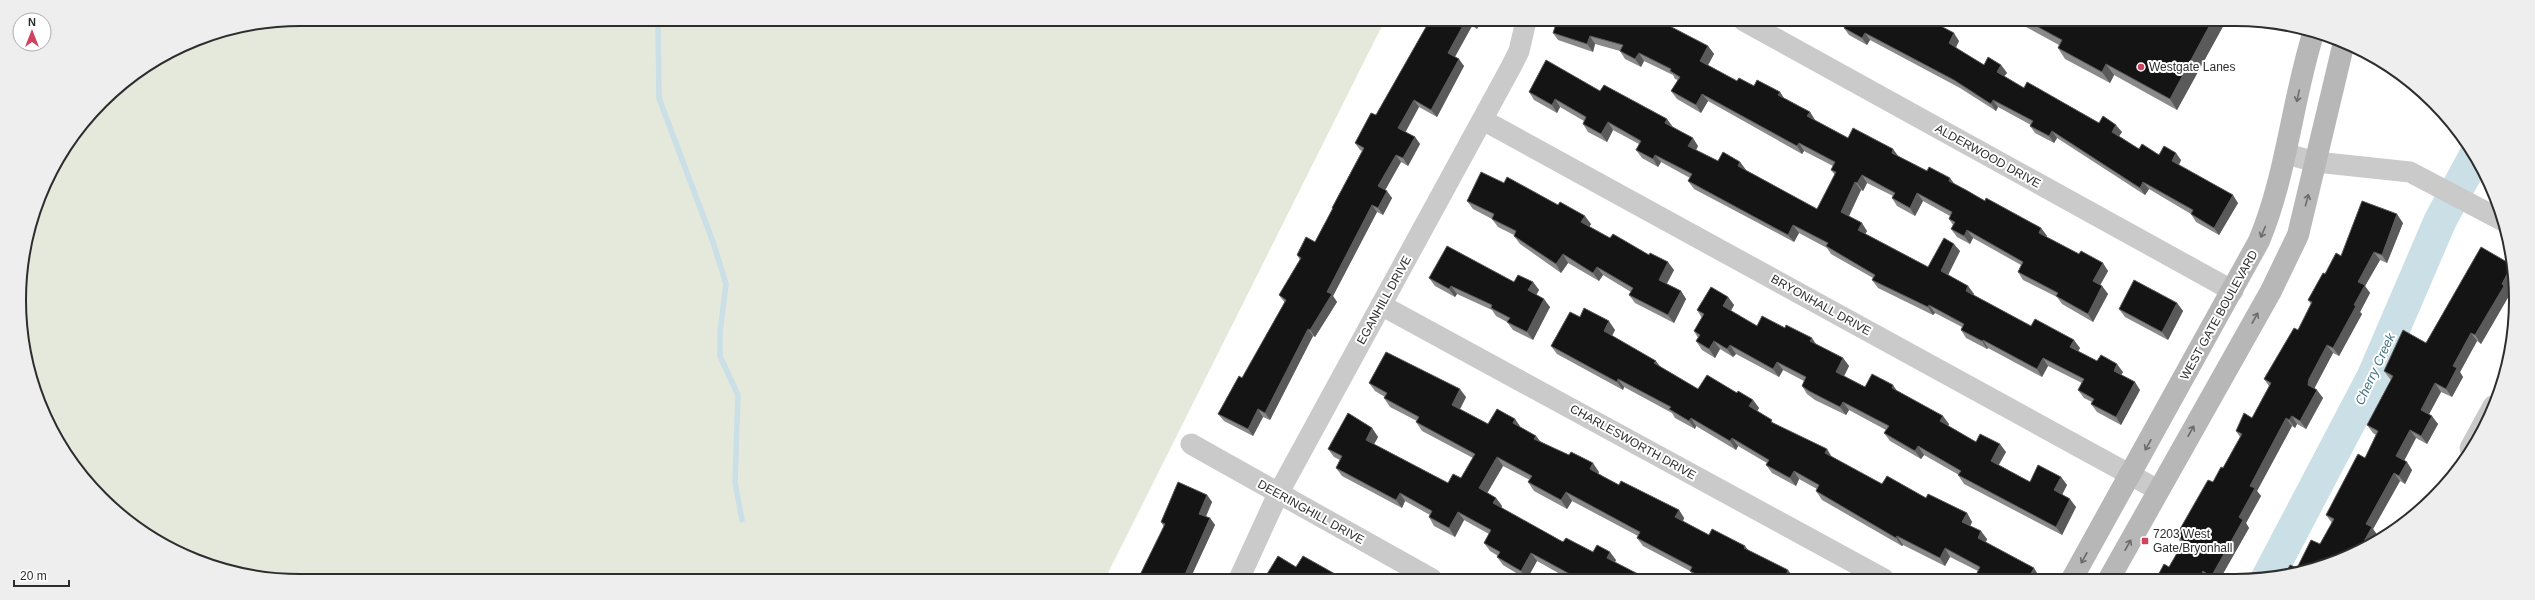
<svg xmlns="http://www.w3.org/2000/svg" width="2535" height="600" font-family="Helvetica,sans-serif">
  <rect width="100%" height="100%" fill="#fff"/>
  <path fill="#e4e9dc" d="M300,19L1385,20L1105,579H263L209,566L160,543L115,511L77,471L34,390L21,336L20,281L29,227L48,176L77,129L115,89L193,40L245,24Z"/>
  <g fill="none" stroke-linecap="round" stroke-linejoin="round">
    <path stroke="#cadfe6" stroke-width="5.5" d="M658,19L659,98L713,242L726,284L720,332V356L738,395L735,482L742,520"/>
    <path stroke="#cadfe6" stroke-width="33" d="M2267,579L2373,377L2440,221L2475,156"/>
    <g stroke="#cacaca" stroke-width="21">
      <path d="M1744,21L2233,291"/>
      <path d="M1483,120L2158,490"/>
      <path d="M2286,154L2316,162L2410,172L2505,222"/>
      <path d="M1381,305L1884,579"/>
      <path d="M1191,444L1432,579"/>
      <path d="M2470,448L2493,406"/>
      <path d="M1239,579L1278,494L1511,67L1519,51L1526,21"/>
    </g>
    <g stroke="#b7b7b7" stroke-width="22">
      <path d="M2072,579L2259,241C2287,174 2292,100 2314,31"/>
      <path d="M2109,579L2271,291L2298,235L2344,42"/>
    </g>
  </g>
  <g fill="#8a8a8a">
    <path d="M1430,20H1481L1477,29L1472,26L1455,57L1464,66L1437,117L1419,107L1405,132L1415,137L1420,144L1408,166L1401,162L1385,190L1392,198L1383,215L1377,212L1333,296L1337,302L1315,337L1313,336L1270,420L1263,417L1253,436L1224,421L1218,414L1242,378L1285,303L1279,295L1300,260L1297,255L1315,242L1333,209L1332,208L1362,151L1360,150L1355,143L1376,115Z"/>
    <path d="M1843,21H1918L1959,41L1956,48L1984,65H2001L2007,73L2004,76L2024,88L2099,123L2122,132L2119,136L2139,149L2181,160L2179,165L2238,203L2219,235L2196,222L2191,214L2149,189L2145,195L2057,138L2054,143L2035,133L2030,126L2031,125L1998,107L1996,111L1960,88L1870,40L1867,45L1849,35L1844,28L1847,23Z"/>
    <path d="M2015,21H2226L2177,110L2114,75L2110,83L2065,59L2058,48L2059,45Z"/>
    <path d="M1553,33L1708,46L1714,54L1708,65L1737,81L1780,92L1784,98L1810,112L1815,120L1848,138L1899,157L1927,171L1954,184L1985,201L2041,228L2047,236L2046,237L2108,271L2100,285L2102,286L2108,294L2093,322L2062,304L2057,297L2023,280L2018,272L2021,265L1973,238L1970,244L1957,237L1951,229L1953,225L1949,219L1950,216L1923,201L1915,216L1897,206L1892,198L1893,196L1867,183L1863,191L1861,190L1849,216L1867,231L1865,234L1928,267L1960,251L1948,275L1968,286L1974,294L1973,295L2031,326L2080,348L2078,351L2097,361L2123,372L2121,375L2140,390L2121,425L2097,412L2091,404L2092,402L2084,398L2078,390L2082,383L2048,366L2042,377L1988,348L1987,349L1966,338L1961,330L1962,327L1935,313L1933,315L1878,288L1872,280L1873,278L1831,254L1827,248L1799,233L1794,242L1694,189L1688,181L1690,178L1661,162L1658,167L1642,158L1636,150L1639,144L1613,130L1607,142L1588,132L1583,124L1584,121L1560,107L1557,113L1534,100L1529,92L1600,91L1673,127L1698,146L1696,150L1718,161L1740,162L1746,170H1745L1817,209L1835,175L1831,170L1833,166L1804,151L1802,154L1708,101L1701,113L1677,99L1671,91L1678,80L1675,79L1673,75L1644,61L1641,67L1625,59L1620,51L1595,44L1593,52L1558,40Z"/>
    <path d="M1504,183L1591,224L1589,227L1610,238L1674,270L1667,284L1681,291L1686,299L1674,323L1635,303L1629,295L1631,292L1603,275L1599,281L1568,263L1561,273L1520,244L1514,236V235L1498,227L1492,219L1473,209L1467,201Z"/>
    <path d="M2403,223L2387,263L2380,260L2365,286L2370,293L2360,312L2362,314L2339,356L2333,353L2315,387V389L2323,398L2306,429L2297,424L2295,428L2292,426L2257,491L2261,496L2246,523L2249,528L2220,579H2156L2169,567L2182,544L2176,536L2223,468L2240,437L2236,431L2252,418L2269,386L2264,379L2298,330L2311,304L2308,300L2325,274L2341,256Z"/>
    <path d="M1429,278L1514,282H1533L1539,290L1536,295L1550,307L1533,340L1513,330L1507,322L1496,316L1492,310L1457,294L1455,297L1435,286Z"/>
    <path d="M2508,291L2510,294L2481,344L2477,341L2460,372L2463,377L2452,397L2441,392L2429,414L2438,424L2427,444L2416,438L2404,460L2412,470L2405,484L2400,481L2373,529L2378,536L2297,568L2320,544L2332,523L2326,515L2365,458L2376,435L2373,433L2367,425L2391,380L2390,379L2384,371L2426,343Z"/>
    <path d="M1728,297L1734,305L1731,311L1757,326L1815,344L1843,358L1849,366L1844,376L1865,387L1898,391L1949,424L1948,426L1976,442L2006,452L1999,465L2030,482L2061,477L2067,485L2062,494L2076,507L2062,535L1964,484L1958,475H1959L1924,455L1921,459L1890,441L1884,433L1886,430L1849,410L1846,415L1815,400L1807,394L1802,386L1804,381L1783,370L1779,377L1736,354L1733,357L1720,349L1715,358L1702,350L1696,341L1698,338L1694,331L1702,318L1697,310Z"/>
    <path d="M2177,303L2183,311L2168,340L2125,317L2119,309Z"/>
    <path d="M1580,317L1615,330L1612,336L1660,367L1698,389L1737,393L1753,400L1759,408L1757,411L1775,424L1827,449L1832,457L1882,484L1926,498L1967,513L1972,522L1970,526L1987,539L1986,542L2039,576L2038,579H1974L1978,571L1950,557L1945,566L1903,545L1902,546L1822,500L1816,491L1817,489L1799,479L1796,486L1772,473L1766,465L1767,463L1738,446L1736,450L1696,426L1695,429L1675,418L1672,413L1624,387L1623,390L1557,354L1551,346Z"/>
    <path d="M1369,383L1466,397L1460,409L1488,424L1515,419L1521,428L1536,436L1540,441L1599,472L1598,474L1619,485L1679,510L1684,518L1683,522L1709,535L1748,551L1794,578V579H1695L1690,571L1643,546L1637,538L1638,536L1572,501L1567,509L1534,491L1528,482L1530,480L1503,466L1487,493L1496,498L1502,506L1501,508L1563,542L1616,560L1615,562L1641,579H1569L1537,561L1527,579H1526L1503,565L1497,557L1498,556L1490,551L1484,543L1489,534L1464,520L1455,537L1434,526L1429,517L1430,515L1405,501L1402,508L1342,476L1336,468L1340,460L1334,457L1328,449L1372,428L1378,437L1374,444L1448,483L1461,478L1473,458L1422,431L1416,422L1417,421L1390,407L1384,398L1385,397L1375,391Z"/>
    <path d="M1207,495L1212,502L1206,517L1210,518L1215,525L1190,579H1138L1164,527L1161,522Z"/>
  </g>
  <g fill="#5a5a5a">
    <path d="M1466,20H1468L1472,26L1453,60L1448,53Z"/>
    <path d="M1473,20H1481L1477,29L1472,21Z"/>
    <path d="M2212,21H2226L2177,110L2170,99Z"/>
    <path d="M1865,33L1870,40L1867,45L1862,38Z"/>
    <path d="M1954,33L1959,41L1954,50L1949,43Z"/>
    <path d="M1590,36L1595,44L1593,52L1587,44Z"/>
    <path d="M1708,46L1714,54L1706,69L1700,61Z"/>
    <path d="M1639,53L1644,61L1641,67L1635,59Z"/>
    <path d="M1459,59L1464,66L1437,117L1431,110Z"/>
    <path d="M2106,64L2114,75L2110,83L2102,72Z"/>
    <path d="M2001,65L2007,73L2002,79L1997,72Z"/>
    <path d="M1780,92L1785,100L1778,95Z"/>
    <path d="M1702,94L1708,101L1701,113L1696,105Z"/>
    <path d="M1555,99L1560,107L1557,113L1552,105Z"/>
    <path d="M1414,100L1419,107L1404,135L1398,128Z"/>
    <path d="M1993,100L1998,107L1996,111L1991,104Z"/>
    <path d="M1810,112L1815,120L1813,124L1807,116Z"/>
    <path d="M1667,119L1673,127L1665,123Z"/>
    <path d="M1608,122L1613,130L1607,142L1601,134Z"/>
    <path d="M2116,125L2122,132L2117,139L2112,132Z"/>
    <path d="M2052,131L2057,138L2054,143L2049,136Z"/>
    <path d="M1415,137L1420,144L1408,166L1403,158Z"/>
    <path d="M1693,138L1698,146L1694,154L1688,146Z"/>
    <path d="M1799,143L1804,151L1802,154L1797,146Z"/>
    <path d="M1893,149L1899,157L1892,153Z"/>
    <path d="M2176,153L2181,160L2177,168L2172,161Z"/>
    <path d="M1396,155L1401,162L1383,194L1378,186Z"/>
    <path d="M1655,155L1661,162L1658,167L1653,159Z"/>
    <path d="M1740,162L1746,170L1743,174L1738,166Z"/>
    <path d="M1862,175L1867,183L1863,191L1857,183Z"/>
    <path d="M1950,178L1956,186L1949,181Z"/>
    <path d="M1855,182L1861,190L1847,220L1841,212Z"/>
    <path d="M2143,182L2149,189L2145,195L2140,188Z"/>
    <path d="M1387,191L1392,198L1383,215L1378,208Z"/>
    <path d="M1917,193L1923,201L1915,216L1910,208Z"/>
    <path d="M2233,195L2238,203L2219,235L2214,228Z"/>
    <path d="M1372,205L1377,212L1333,296L1337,302L1315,337L1310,330L1327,292Z"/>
    <path d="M2397,214L2403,223L2387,263L2382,255Z"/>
    <path d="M1585,216L1591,224L1587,231L1581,222Z"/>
    <path d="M1862,223L1867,231L1863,238L1858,230Z"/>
    <path d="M1793,225L1799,233L1794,242L1788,235Z"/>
    <path d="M2041,228L2047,236L2044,241L2039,233Z"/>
    <path d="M1967,230L1973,238L1970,244L1964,236Z"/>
    <path d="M1954,244L1960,251L1946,279L1941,271Z"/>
    <path d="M2374,252L2380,260L2365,286L2370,293L2360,312L2362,314L2339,356L2333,348L2354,305L2358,282Z"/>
    <path d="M1563,254L1568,263L1561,273L1556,264Z"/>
    <path d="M1668,262L1674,270L1664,288L1659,280Z"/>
    <path d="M2103,263L2108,271L2098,289L2093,281Z"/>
    <path d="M2512,265L2515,279L2508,291L2510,294L2481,344L2475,335L2502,284Z"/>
    <path d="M1597,267L1603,275L1599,281L1593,273Z"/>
    <path d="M1533,282L1539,290L1534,299L1528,290Z"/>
    <path d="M1451,286L1457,294L1455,297L1449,289Z"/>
    <path d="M1968,286L1974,294L1971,299L1966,291Z"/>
    <path d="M2102,286L2108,294L2093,322L2088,314Z"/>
    <path d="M1681,291L1686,299L1674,323L1668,315Z"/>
    <path d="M1728,297L1734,305L1729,314L1723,306Z"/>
    <path d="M1544,299L1550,307L1533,340L1527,332Z"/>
    <path d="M2177,303L2183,311L2168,340L2162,332Z"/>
    <path d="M1929,305L1935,313L1933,315L1928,307Z"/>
    <path d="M1609,321L1615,330L1610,339L1604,331Z"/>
    <path d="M1308,329L1313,336L1270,420L1265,413Z"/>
    <path d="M2471,333L2477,341L2460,372L2463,377L2452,397L2446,389L2453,366Z"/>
    <path d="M1812,338L1818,347L1810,341Z"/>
    <path d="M1983,340L1988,348L1987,349L1982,341Z"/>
    <path d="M2074,340L2080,348L2076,355L2070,347Z"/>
    <path d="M1714,341L1720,349L1715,358L1709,349Z"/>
    <path d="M1730,345L1736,354L1733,357L1727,349Z"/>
    <path d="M2327,345L2333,353L2315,387L2314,393L2308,385L2309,379Z"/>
    <path d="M1843,358L1849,366L1842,380L1836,372Z"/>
    <path d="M2043,358L2048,366L2042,377L2037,369Z"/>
    <path d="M1656,361L1662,369L1654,363Z"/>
    <path d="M1777,362L1783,370L1779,377L1773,369Z"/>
    <path d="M2117,364L2123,372L2119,379L2114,371Z"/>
    <path d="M1618,379L1624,387L1623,390L1617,382Z"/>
    <path d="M2135,382L2140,390L2121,425L2116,417Z"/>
    <path d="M2435,383L2441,392L2427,418L2421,410Z"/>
    <path d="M1893,385L1899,394L1892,388Z"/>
    <path d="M1460,389L1466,397L1458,413L1452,405Z"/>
    <path d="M2317,390L2323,398L2306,429L2300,421Z"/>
    <path d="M1753,400L1759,408L1755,415L1749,406Z"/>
    <path d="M1843,402L1849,410L1846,415L1840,407Z"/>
    <path d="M1258,409L1263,417L1253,436L1248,429Z"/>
    <path d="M1943,416L1949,424L1946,430L1940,421Z"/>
    <path d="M2292,416L2297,424L2295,428L2289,420Z"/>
    <path d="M2432,416L2438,424L2427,444L2421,436Z"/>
    <path d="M1691,418L1696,426L1695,429L1689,421Z"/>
    <path d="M2286,418L2292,426L2257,491L2261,496L2246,523L2249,528L2220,579H2212L2211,577L2239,517L2250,486Z"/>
    <path d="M1515,419L1521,428L1513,423Z"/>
    <path d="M1372,428L1378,437L1372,448L1366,440Z"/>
    <path d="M2410,430L2416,438L2402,465L2396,456Z"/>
    <path d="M1536,436L1542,444L1534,439Z"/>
    <path d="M1732,438L1738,446L1736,450L1730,441Z"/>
    <path d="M2000,444L2006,452L1996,469L1991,461Z"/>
    <path d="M1918,446L1924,455L1921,459L1915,451Z"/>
    <path d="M1827,449L1832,458L1825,453Z"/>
    <path d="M1497,457L1503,466L1485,497L1479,488Z"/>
    <path d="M2407,462L2412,470L2405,484L2399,476Z"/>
    <path d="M1593,463L1599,472L1596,477L1590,469Z"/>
    <path d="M1794,471L1799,479L1796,486L1790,478Z"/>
    <path d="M2394,473L2400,481L2373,529L2378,536L2375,541L2358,552L2366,524Z"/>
    <path d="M2061,477L2067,485L2060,499L2054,490Z"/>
    <path d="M1566,492L1572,501L1567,509L1561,500Z"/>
    <path d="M1400,493L1405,501L1402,508L1396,500Z"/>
    <path d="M1207,495L1212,502L1204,520L1199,514Z"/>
    <path d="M1496,498L1502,506L1499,512L1493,503Z"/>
    <path d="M2070,499L2076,507L2062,535L2056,527Z"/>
    <path d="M1679,510L1684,518L1681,526L1675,517Z"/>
    <path d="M1458,512L1464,520L1455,537L1449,528Z"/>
    <path d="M1967,513L1972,522L1968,530L1962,522Z"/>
    <path d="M1210,518L1215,525L1190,579H1183Z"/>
    <path d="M1981,531L1987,539L1984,546L1978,538Z"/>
    <path d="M1897,536L1903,545L1902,546L1896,538Z"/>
    <path d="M1745,546L1751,554L1744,548Z"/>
    <path d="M1945,548L1950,557L1945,566L1940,558Z"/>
    <path d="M1610,552L1616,560L1613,566L1607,558Z"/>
    <path d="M1531,553L1537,561L1527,579L1521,571Z"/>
    <path d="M2034,568L2039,576L2038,579H2028Z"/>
    <path d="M1788,570L1794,578V579H1788L1786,575Z"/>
    <path d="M2203,571L2208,579H2199Z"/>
    <path d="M1708,573L1712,579H1705Z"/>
    <path d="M1638,574L1641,579H1635Z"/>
    <path d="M1172,575L1174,579H1170Z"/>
  </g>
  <g fill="#141414" stroke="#5a5a5a">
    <path d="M1430,20H1466L1448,53L1459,59L1431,110L1414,100L1398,128L1415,137L1403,158L1396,155L1378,186L1387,191L1378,208L1372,205L1327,292L1332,294L1310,330L1308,329L1265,413L1258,409L1248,429L1218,414L1239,376L1242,378L1286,300L1279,295L1301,258L1297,255L1306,237L1315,242L1333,208H1332L1364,148L1355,143L1371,113L1376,115Z"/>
    <path d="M1557,21H1660L1708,46L1700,61L1737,81L1739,78L1754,86L1757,80L1780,92L1778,95L1810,112L1807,116L1848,138L1853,128L1893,149L1892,153L1927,171L1929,167L1950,178L1949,181L1966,190L1985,201L1986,198L2041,228L2039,233L2079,254L2081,251L2103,263L2093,281L2102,286L2088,314L2056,296L2058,293L2018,272L2023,262L1967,230L1964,236L1951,229L1955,222L1949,219L1952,212L1917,193L1910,208L1892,198L1895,193L1862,175L1857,183L1855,182L1841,212L1862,223L1858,230L1928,267L1944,238L1954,244L1941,271L1968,286L1966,291L2031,326L2035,319L2074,340L2070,347L2097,361L2101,355L2117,364L2114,371L2135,382L2116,417L2091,404L2094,399L2078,390L2084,379L2043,358L2037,369L1983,340L1982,341L1961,330L1964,324L1929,305L1928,307L1872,280L1875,275L1826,246L1828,243L1793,225L1788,235L1688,181L1692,174L1655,155L1653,159L1636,150L1641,141L1608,122L1601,134L1583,124L1586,117L1555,99L1552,105L1529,92L1546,60L1600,91L1604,85L1667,119L1665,123L1693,138L1688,146L1718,161L1723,152L1740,162L1738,166L1817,209L1836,172L1831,170L1835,162L1799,143L1797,146L1702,94L1696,105L1671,91L1680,77L1670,71L1671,69L1639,53L1635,59L1620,51L1623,45L1590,36L1587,44L1553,33Z"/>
    <path d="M1848,21H1918L1923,23L1924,21H1931L1954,33L1949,43L1958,49L1984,65L1988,57L2001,65L1997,72L2024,88L2027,82L2099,123L2103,116L2116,125L2112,132L2139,149L2142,144L2159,155L2164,146L2176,153L2172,161L2233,195L2214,228L2191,214L2193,210L2143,182L2140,188L2052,131L2049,136L2030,126L2033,121L1993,100L1991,104L1954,80L1865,33L1862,38L1844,28Z"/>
    <path d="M2027,21H2212L2170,99L2106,64L2102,72L2058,48L2062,40Z"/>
    <path d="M1481,172L1504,183L1507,177L1558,205L1560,202L1585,216L1581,222L1610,238L1613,234L1649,255L1650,253L1668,262L1659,280L1681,291L1668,315L1629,295L1633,288L1597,267L1593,273L1563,254L1556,264L1514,236L1516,231L1492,219L1494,214L1467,201Z"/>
    <path d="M2362,201L2397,214L2382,255L2374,252L2358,282L2365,285L2354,305L2356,306L2333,348L2327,345L2309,379L2308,385L2317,390L2300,421L2292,416L2289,420L2286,418L2250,486L2255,488L2239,517L2243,520L2211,577L2203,571L2199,579H2156L2164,564L2169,567L2184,541L2176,536L2208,480L2213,482L2221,467L2223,468L2242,434L2236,431L2244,413L2252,418L2271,383L2264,379L2294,328L2298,330L2312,302L2308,300L2323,273L2325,274L2336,253L2341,256Z"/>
    <path d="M1447,246L1514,282L1518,275L1533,282L1528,290L1544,299L1527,332L1507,322L1510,318L1491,308L1492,305L1451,286L1449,289L1429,278Z"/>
    <path d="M2481,247L2512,265L2502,284L2504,286L2475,335L2471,333L2453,366L2457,368L2446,389L2435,383L2421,410L2432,416L2421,436L2410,430L2396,456L2407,462L2399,476L2394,473L2366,524L2372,527L2358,552L2285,575L2290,565L2297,568L2311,540L2320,544L2334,519L2326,515L2358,454L2365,458L2378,431L2367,425L2393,376L2384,371L2403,330L2426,343Z"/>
    <path d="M2134,280L2177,303L2162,332L2119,309Z"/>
    <path d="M1711,287L1728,297L1723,306L1757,326L1762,316L1785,328L1786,325L1812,338L1810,341L1843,358L1836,372L1865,387L1872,374L1893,385L1892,388L1943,416L1940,421L1976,442L1980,434L2000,444L1991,461L2030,482L2038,465L2061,477L2054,490L2070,499L2056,527L1958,475L1961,471L1918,446L1915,451L1884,433L1889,426L1843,402L1840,407L1809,391L1802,386L1806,377L1777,362L1773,369L1730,345L1727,349L1714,341L1709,349L1696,341L1700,335L1694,331L1704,314L1697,310Z"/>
    <path d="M1584,308L1609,321L1604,331L1656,361L1654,363L1698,389L1707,375L1737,393L1738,391L1753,400L1749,406L1772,420L1771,422L1827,449L1825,453L1882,484L1887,476L1926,498L1928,494L1967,513L1962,522L1981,531L1978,538L2034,568L2028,579H1974L1980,567L1945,548L1940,558L1897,536L1896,538L1816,491L1819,485L1794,471L1790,478L1766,465L1769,460L1732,438L1730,441L1691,418L1689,421L1669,409L1671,407L1618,379L1617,382L1551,346L1570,312L1580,317Z"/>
    <path d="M1386,352L1460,389L1452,405L1488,424L1497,409L1515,419L1513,423L1536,436L1534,439L1569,455L1571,452L1593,463L1590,469L1604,477L1619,485L1621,481L1679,510L1675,517L1709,535L1712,529L1745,546L1744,548L1788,570L1786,575L1789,577L1788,579H1720L1708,573L1705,579L1690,571L1692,567L1637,538L1640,532L1566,492L1561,500L1528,482L1532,476L1497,457L1479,488L1496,498L1493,503L1563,542L1566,538L1593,552L1597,545L1610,552L1607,558L1638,574L1635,579H1579L1531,553L1521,571L1497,557L1500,552L1484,543L1491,530L1458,512L1449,528L1429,517L1432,511L1400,493L1396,500L1336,468L1342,456L1328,449L1348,413L1372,428L1366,440L1448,483L1453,474L1461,478L1475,454L1416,422L1419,417L1384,398L1387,393L1369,383Z"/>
    <path d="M1178,482L1207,495L1199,514L1210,518L1183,579H1179L1172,575L1170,579H1138L1165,524L1161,522Z"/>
    <path d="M1278,556L1296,567L1303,556L1344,579H1264Z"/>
  </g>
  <defs><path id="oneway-shaft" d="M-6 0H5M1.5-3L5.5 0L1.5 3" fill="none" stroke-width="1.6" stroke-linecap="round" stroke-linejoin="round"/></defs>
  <g stroke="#6b6b6b">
    <use href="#oneway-shaft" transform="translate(2298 96) rotate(102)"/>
    <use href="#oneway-shaft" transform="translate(2307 200) rotate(-75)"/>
    <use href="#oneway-shaft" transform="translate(2263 232) rotate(113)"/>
    <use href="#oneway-shaft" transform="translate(2255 318) rotate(-61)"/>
    <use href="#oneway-shaft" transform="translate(2191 431) rotate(-61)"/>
    <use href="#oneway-shaft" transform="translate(2148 445) rotate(119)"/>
    <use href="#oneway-shaft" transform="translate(2128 545) rotate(-61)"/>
    <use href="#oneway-shaft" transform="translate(2084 558) rotate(119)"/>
  </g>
  <g fill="#cf435e" stroke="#fff" stroke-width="1.5">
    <circle cx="2141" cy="67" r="4"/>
    <rect x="2141" y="537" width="8" height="8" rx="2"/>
  </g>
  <g text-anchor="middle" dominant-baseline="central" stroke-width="4" stroke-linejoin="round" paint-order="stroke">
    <g font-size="12" fill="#2d2d2d" stroke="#fff" text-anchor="start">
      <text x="2149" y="67">Westgate Lanes</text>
      <text x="2153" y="534">7203 West<tspan x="2153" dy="14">Gate/Bryonhall</tspan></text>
    </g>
    <g font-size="12" fill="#2d2d2d" stroke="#fff">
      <text transform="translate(1988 156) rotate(29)">ALDERWOOD DRIVE</text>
      <text transform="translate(1384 300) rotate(-61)">EGANHILL DRIVE</text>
      <text transform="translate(1821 305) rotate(29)">BRYONHALL DRIVE</text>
      <text transform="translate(2219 315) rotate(-61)">WEST GATE BOULEVARD</text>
      <text transform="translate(1633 442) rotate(29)">CHARLESWORTH DRIVE</text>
      <text transform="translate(1311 512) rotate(29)">DEERINGHILL DRIVE</text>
    </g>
    <g font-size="13" font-style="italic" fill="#457384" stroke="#fff">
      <text transform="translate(2375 369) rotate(-65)">Cherry Creek</text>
    </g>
  </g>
  <path d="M0 0H2535V600H0ZM300 26H2235A274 274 0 0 1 2509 300V300A274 274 0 0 1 2235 574H300A274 274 0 0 1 26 300V300A274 274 0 0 1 300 26Z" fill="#eee" fill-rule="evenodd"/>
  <path fill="none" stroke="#2d2d2d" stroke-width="2" d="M300 26H2235A274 274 0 0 1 2509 300V300A274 274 0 0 1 2235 574H300A274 274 0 0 1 26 300V300A274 274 0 0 1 300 26Z"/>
  <g transform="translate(32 32)"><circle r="19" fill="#ffffff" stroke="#ababab"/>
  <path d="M0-3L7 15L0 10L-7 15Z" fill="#cf435e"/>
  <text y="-6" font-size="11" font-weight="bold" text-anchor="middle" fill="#2d2d2d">N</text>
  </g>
  <path d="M14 580v6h55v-6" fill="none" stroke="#2d2d2d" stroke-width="2"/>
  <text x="20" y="580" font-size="12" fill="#2d2d2d" stroke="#ffffff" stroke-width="3" paint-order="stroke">20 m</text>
</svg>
